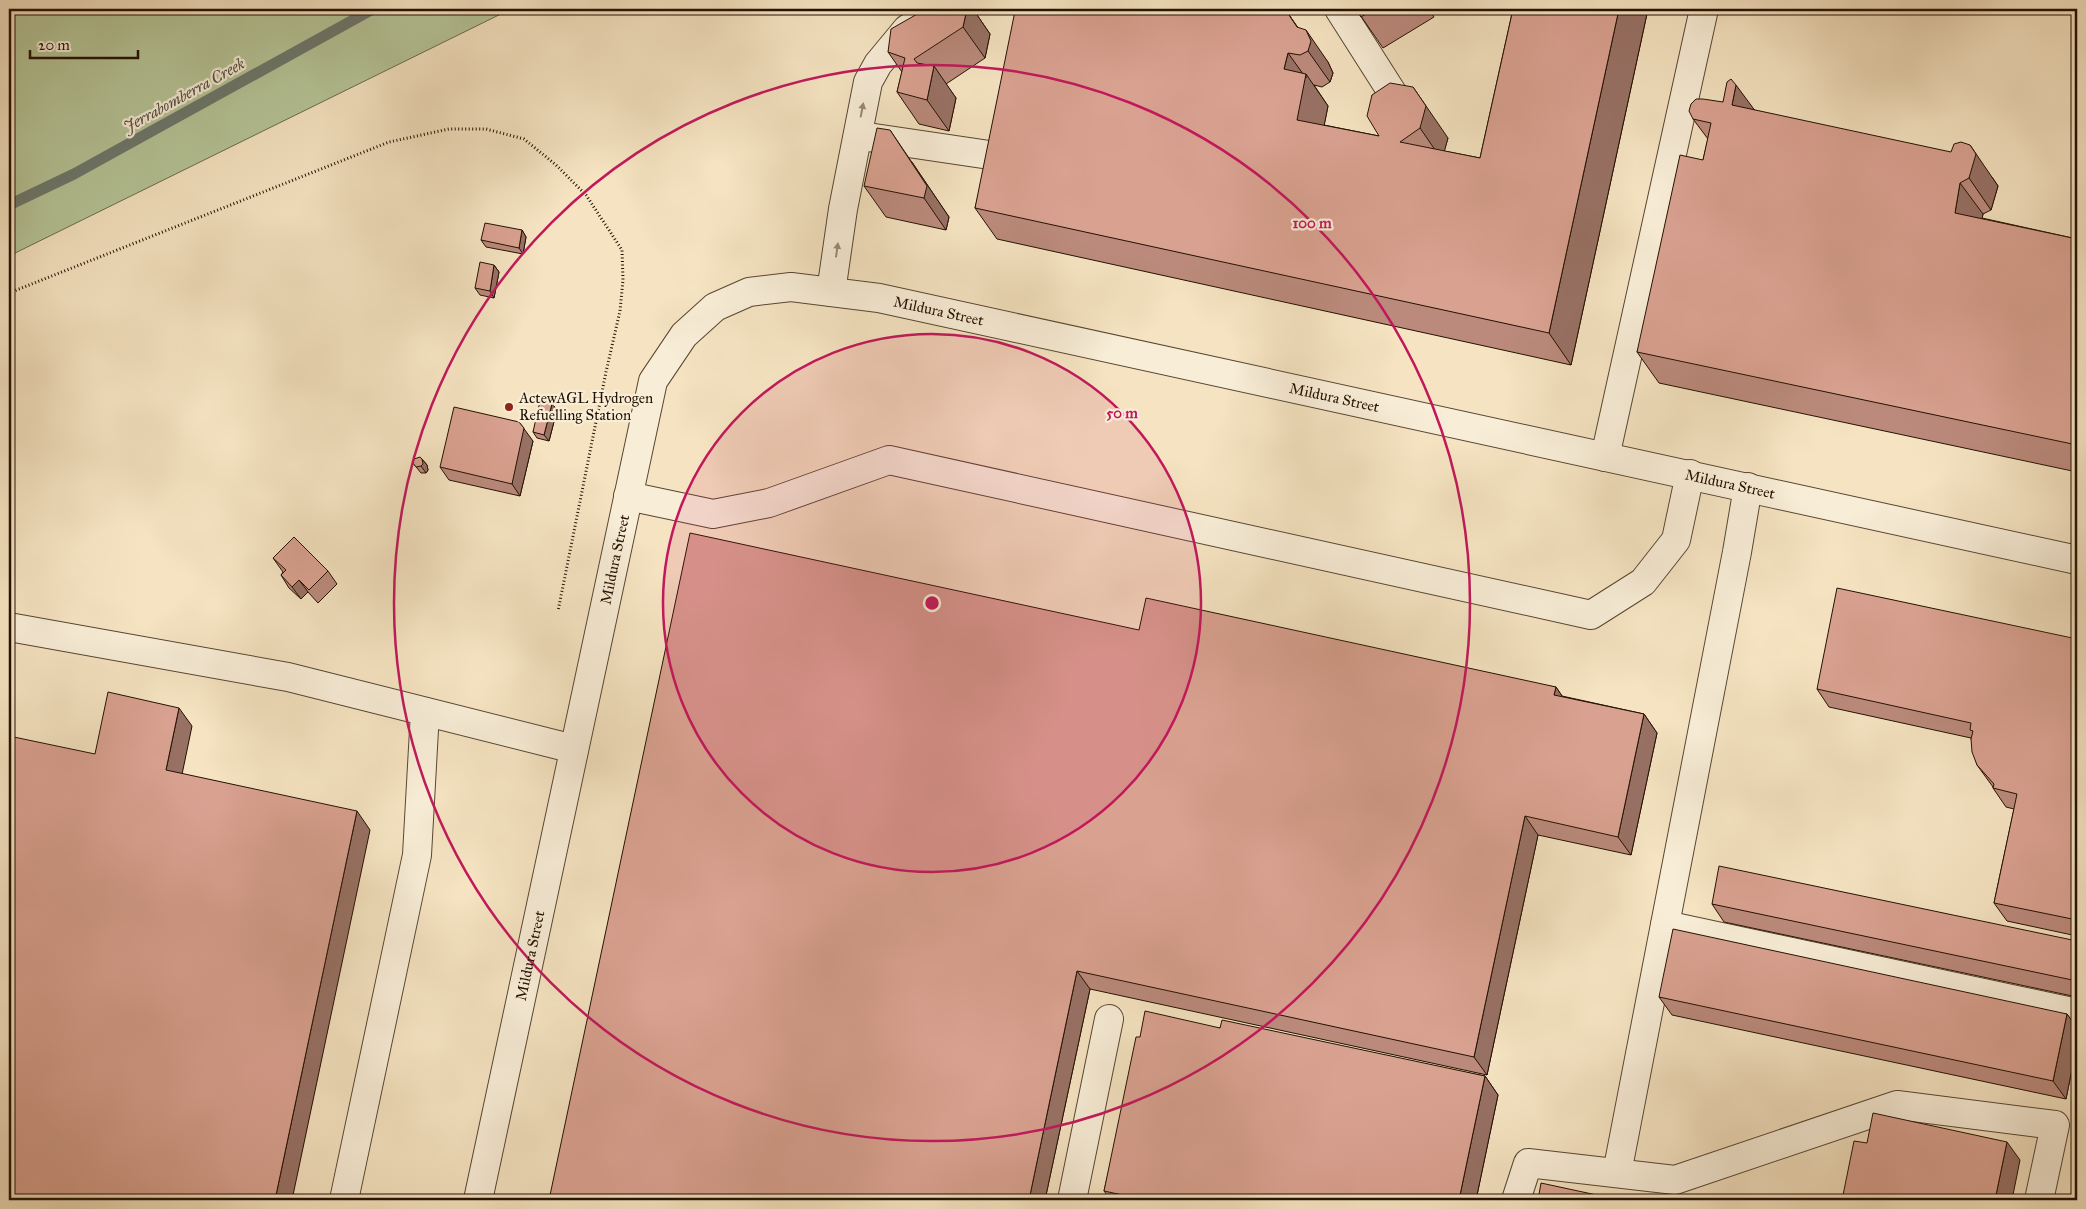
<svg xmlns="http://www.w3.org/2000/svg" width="2086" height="1209" font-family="'IM FELL Great Primer',serif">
  <rect width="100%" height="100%" fill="#f5e3c1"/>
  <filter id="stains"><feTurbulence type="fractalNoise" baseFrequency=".004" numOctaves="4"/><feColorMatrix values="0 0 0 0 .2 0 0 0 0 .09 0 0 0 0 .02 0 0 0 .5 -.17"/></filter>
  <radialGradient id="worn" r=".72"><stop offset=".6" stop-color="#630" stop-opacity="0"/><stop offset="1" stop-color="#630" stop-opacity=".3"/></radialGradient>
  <path fill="#b5c598" stroke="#6c6b4d" d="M9,9H511L9,256Z"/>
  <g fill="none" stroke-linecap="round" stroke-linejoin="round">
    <path stroke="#6c796e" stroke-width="11" d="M9,205L74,174L373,9"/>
    <g stroke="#584632" stroke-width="30">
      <g id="minor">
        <path d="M1339,9L1395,97"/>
        <path d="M861,136L1003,157"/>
        <path d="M831,292L843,209L868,82L878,64L907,29L941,9"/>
        <path d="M1605,457L1704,9"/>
        <path d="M628,496L713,514L769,503L889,460L1591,615L1643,582L1676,540L1690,474"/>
        <path d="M9,627L288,677L574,749"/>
        <path d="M1665,925L2077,1013"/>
        <path d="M1617,1173L1737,552L1748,487"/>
        <path d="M344,1200L417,855L425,712"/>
        <path id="s1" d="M478,1200L653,381L684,335L715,307L749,292L791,287L879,298L2077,560"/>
        <path d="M1072,1200L1109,1019"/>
        <path d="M1516,1200L1528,1163L1675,1180L1897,1105L2055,1125L2039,1200"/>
      </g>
    </g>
    <path stroke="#241102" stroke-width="3" stroke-dasharray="1 2.5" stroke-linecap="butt" d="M9,293L389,142L449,129H486L524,139L556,165L586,195L622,250L623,280L620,311L606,372L558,611"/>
    <use href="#minor" stroke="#f8edd7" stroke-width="28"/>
  </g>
  <g fill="#bb8a7c" stroke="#241102">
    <path d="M926,9H973L990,34L985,58L946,84L956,98L949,131L919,124L897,92L902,72L888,52Z"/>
    <path d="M1026,9H1285L1298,28L1328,62L1333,73L1330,82L1322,87L1314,85L1328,106L1324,125L1379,136L1372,95L1448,138L1444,151L1480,158L1513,9H1648L1571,365L997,239L975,208L1028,12Z"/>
    <path d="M1356,9H1429L1434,17L1383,48Z"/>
    <path d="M1723,102L1754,110L1992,177L1998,186L1991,210L1983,214L1982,218L2077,239V472L1659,383L1637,352L1703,160L1708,139L1693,119Z"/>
    <path d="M912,162L949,217L946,230L886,217L864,186Z"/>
    <path d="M522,230L526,237L523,254L486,247L481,240Z"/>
    <path d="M494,265L499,272L494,298L480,295L475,288Z"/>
    <path d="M552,404L557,410L549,441L537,438L533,432Z"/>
    <path d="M533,441L520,496L449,480L440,467Z"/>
    <path d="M422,459L427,465L428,470L426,473H421L413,463Z"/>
    <path d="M273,558L328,571L337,584L318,603L308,592L301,599L289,588L281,575L283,572Z"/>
    <path d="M1139,630L1556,687L1562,696L1644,714L1657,733L1631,855L1538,835L1487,1075L1090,989L1045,1200H549Z"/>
    <path d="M2077,639V936L2007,921L1994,903L2014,809L2006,807L1993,788V787L1977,765L1971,738L1829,707L1817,689Z"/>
    <path d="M1712,904L2077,941V997L1724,922Z"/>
    <path d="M1659,997L2067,1014L2077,1028V1044L2066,1099L1672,1015Z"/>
    <path d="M1220,1028L1485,1076L1498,1095L1476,1200H1111L1104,1191L1140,1037Z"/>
  </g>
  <g fill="#987165" stroke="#241102">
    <path d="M967,9H973L990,34L985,58L963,27Z"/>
    <path d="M1285,9L1310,45L1306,30L1328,62L1333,73L1330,82L1308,51Z"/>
    <path d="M1619,9H1648L1571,365L1549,333Z"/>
    <path d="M1288,53L1306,78V74L1328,106L1319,152L1297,120L1284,69Z"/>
    <path d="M934,66L956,98L949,131L927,100Z"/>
    <path d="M1736,85L1759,116L1732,105Z"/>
    <path d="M1413,87L1448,138L1442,160L1420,128Z"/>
    <path d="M890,130L949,217L946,230L924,198Z"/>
    <path d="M1970,145L1998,186L1991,210L1969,178Z"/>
    <path d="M1960,183L1983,214L1977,244L1955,213Z"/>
    <path d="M522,230L526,237L523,254L519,248Z"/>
    <path d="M494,265L499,272L494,298L490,291Z"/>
    <path d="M552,404L557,410L549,441L544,435Z"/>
    <path d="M519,422L533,441L520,496L512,484Z"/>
    <path d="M422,459L427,465L428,470L426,473L421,466Z"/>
    <path d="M299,580L308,592L301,599L292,587Z"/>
    <path d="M1556,687L1568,705L1554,695Z"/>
    <path d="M179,708L192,726L179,789L166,770Z"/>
    <path d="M1644,714L1657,733L1631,855L1618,837Z"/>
    <path d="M357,811L370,830L292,1200H275Z"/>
    <path d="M1525,816L1538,835L1487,1075L1474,1057Z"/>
    <path d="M1077,971L1090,989L1045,1200H1029Z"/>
    <path d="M2067,1014L2077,1028V1044L2066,1099L2053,1081Z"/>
    <path d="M1485,1076L1498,1095L1476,1200H1459Z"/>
    <path d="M2007,1142L2020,1160L2012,1200H1995Z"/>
  </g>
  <g fill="#d9a190" stroke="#241102">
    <path d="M926,9H967L963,27L914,59L917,63L934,66L927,100L897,92L905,58L888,52L891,29Z"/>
    <path d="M1029,9H1285L1297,27L1306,30L1311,41L1308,51L1300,55L1288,53L1284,69L1306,74L1297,120L1379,136L1367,116L1372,95L1390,83L1413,87L1426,106L1420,128L1400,142L1480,158L1513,9H1619L1549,333L975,208L1015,11L1027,13Z"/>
    <path d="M1356,9H1374L1361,17Z"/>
    <path d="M1731,79L1736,85L1732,105L1951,152L1954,144L1961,142L1970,145L1976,154L1969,178L1960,183L1955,213L2077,239V445L1637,352L1680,155L1703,160L1711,123L1693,119L1689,111L1691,104L1696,99H1703L1723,102L1727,82Z"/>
    <path d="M877,128L890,130L927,186L924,198L864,186Z"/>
    <path d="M485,223L522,230L519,248L481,240Z"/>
    <path d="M480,262L494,265L490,291L475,288Z"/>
    <path d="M540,401L552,404L544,435L533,432Z"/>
    <path d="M454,407L519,422L524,428L512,484L440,467Z"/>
    <path d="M420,457L422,459L423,464L421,466L416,467L413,463L414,459Z"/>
    <path d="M690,533L1139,630L1146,598L1556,687L1554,695L1644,714L1618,837L1525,816L1474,1057L1077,971L1029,1200H549Z"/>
    <path d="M294,537L328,571L309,590L299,580L292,587L281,575L286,570L273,558Z"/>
    <path d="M1837,588L2077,639V920L1994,903L2017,794L1993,788L1994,784L1977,765L1972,752L1971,739L1973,731L1970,730L1971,723L1817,689Z"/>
    <path d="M108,692L179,708L166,770L357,811L275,1200H9V736L95,754Z"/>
    <path d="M1719,866L2077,941V981L1712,904Z"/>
    <path d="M1673,929L2067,1014L2053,1081L1659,997Z"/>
    <path d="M1145,1011L1220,1028L1222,1020L1485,1076L1459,1200H1146L1104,1191L1136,1037H1140Z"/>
    <path d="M1873,1113L2007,1142L1995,1200H1842L1854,1141L1867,1143Z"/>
    <path d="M1541,1183L1620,1200H1538Z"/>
  </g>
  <defs><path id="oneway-solid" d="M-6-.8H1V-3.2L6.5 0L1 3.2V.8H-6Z" transform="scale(1.25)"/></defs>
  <g fill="#998a77">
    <use href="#oneway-solid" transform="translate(862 110) rotate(-79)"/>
    <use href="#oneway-solid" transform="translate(837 250) rotate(-82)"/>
  </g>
  <circle cx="932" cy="603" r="269" fill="#c2185b" fill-opacity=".12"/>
  <g fill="none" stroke="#c2185b" stroke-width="2.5">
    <circle cx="932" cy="603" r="269"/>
    <circle cx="932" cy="603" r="538"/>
  </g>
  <circle fill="#8f2418" stroke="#f8edd7" stroke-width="2" cx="509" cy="407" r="5"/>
  <g text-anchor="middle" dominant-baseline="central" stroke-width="4.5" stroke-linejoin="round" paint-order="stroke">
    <g font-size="15" fill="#241102" stroke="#f8edd7">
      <text stroke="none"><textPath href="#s1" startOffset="1164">Mildura Street</textPath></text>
      <text stroke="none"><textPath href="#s1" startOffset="1569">Mildura Street</textPath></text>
      <text stroke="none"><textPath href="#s1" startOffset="1974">Mildura Street</textPath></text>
      <text stroke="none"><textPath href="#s1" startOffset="655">Mildura Street</textPath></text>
      <text stroke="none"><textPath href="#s1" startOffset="250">Mildura Street</textPath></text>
    </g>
    <g font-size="15" fill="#241102" stroke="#f8edd7" text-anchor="start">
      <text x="519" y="398">ActewAGL Hydrogen<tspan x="519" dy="17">Refuelling Station</tspan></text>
    </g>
    <g font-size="16" font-style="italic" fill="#4e4e41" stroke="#f8edd7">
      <text transform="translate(184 95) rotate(-29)">Jerrabomberra Creek</text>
    </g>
  </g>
  <circle cx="932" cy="603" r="8" fill="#c2185b" stroke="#f8edd7" stroke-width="2.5"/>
  <g font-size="15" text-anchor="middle" font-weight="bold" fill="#c2185b" stroke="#f8edd7" stroke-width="4.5" stroke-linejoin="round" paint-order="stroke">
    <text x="1312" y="228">100 m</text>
    <text x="1122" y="418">50 m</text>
  </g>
  <rect width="2086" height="1209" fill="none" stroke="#f5e3c1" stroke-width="30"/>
  <rect x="10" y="10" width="2066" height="1189" fill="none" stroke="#241102" stroke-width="2.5"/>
  <rect x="15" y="15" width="2056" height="1179" fill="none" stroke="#241102"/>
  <path d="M30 50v8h108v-8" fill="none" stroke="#241102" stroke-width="2.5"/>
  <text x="38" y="50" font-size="15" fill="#241102" stroke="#f8edd7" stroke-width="4" paint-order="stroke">20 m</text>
  <rect width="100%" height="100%" filter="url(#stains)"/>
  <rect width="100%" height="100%" fill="url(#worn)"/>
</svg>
